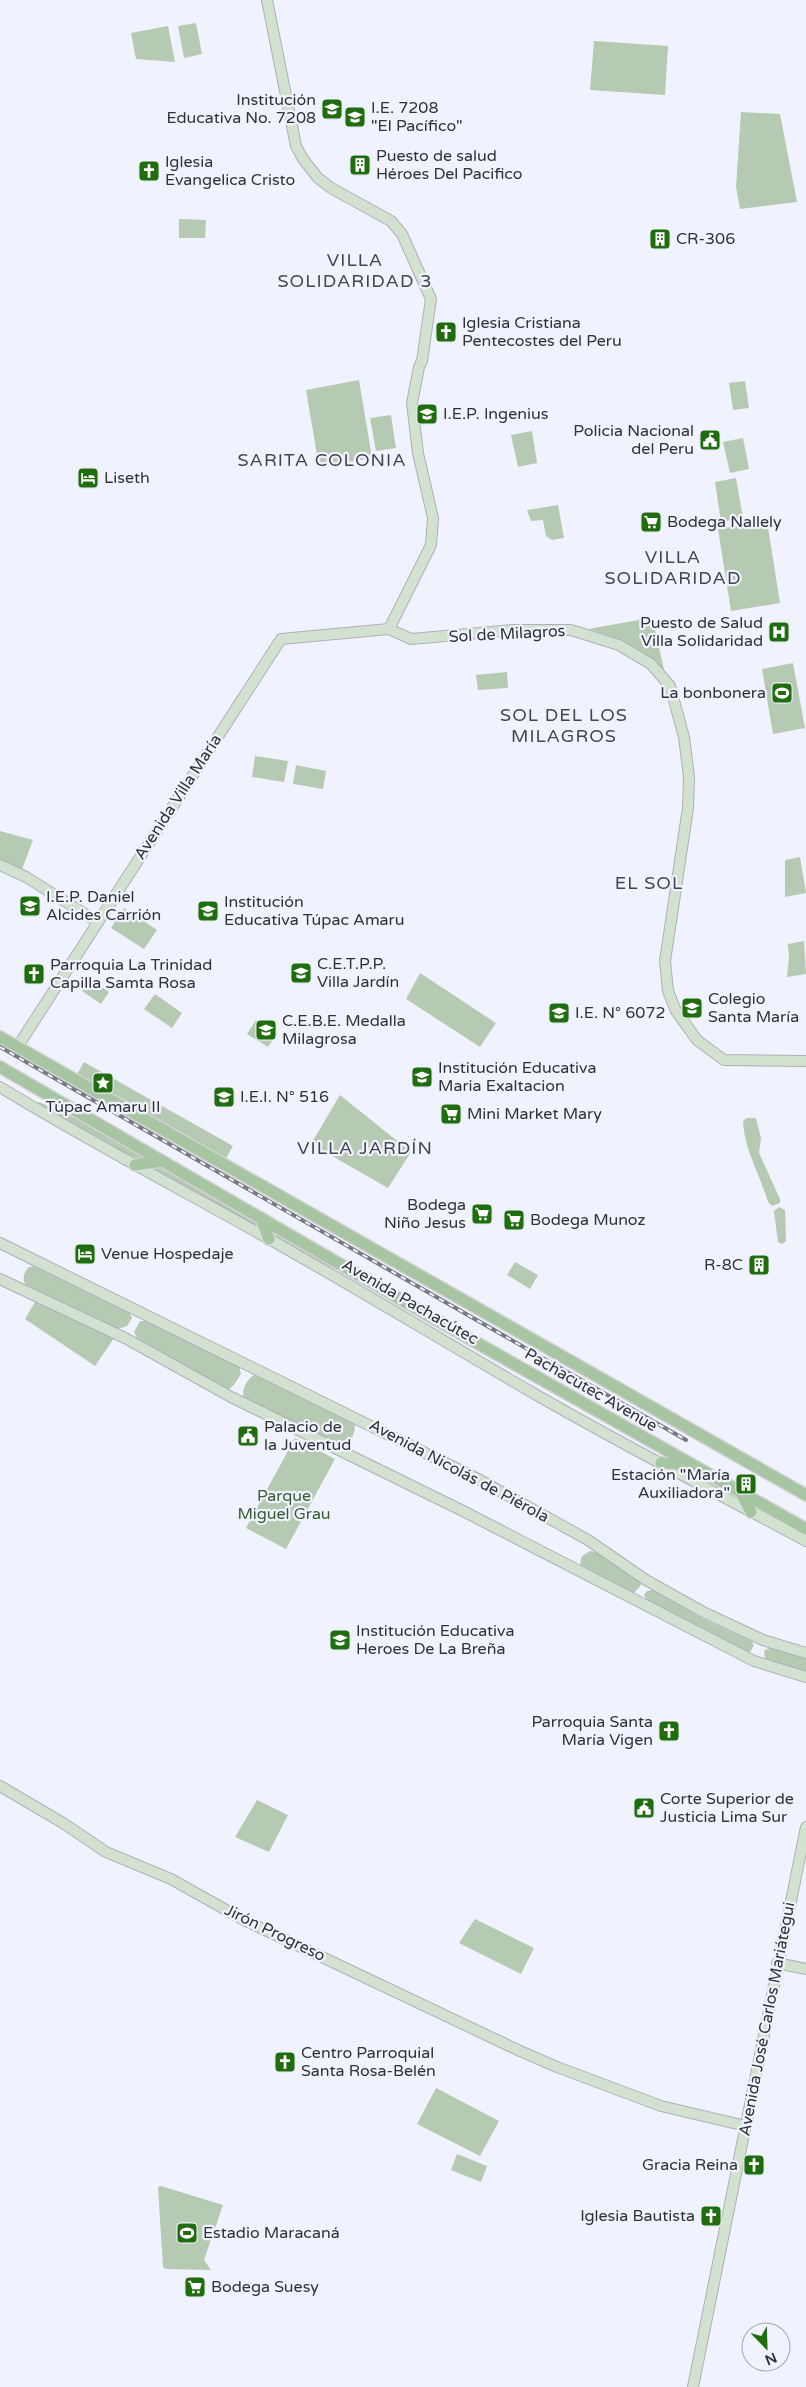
<svg xmlns="http://www.w3.org/2000/svg" width="806" height="2387" font-family="'Varela Round',sans-serif">
  <rect width="100%" height="100%" fill="#f0f3fd"/>
  <g fill="#b6c9b2">
    <path d="M196,23L202,54L184,58L178,26Z"/>
    <path d="M168,26L175,62L136,59L131,33Z"/>
    <path d="M594,41L668,46L665,95L590,90Z"/>
    <path d="M741,112L780,114L797,202L740,209L736,187Z"/>
    <path d="M179,219L206,220L205,238H179Z"/>
    <path d="M359,380L372,458L319,467L306,390Z"/>
    <path d="M745,381L749,408L733,410L729,383Z"/>
    <path d="M391,415L396,448L376,451L370,418Z"/>
    <path d="M532,431L537,463L518,467L511,435Z"/>
    <path d="M743,438L749,469L730,473L723,442Z"/>
    <path d="M736,478L743,518L721,522L715,482Z"/>
    <path d="M558,505L564,538L552,540L546,536L543,520L531,521L527,510Z"/>
    <path d="M767,521L780,603L731,611L718,529Z"/>
    <path d="M650,618L653,621L665,674C643,647 621,639 588,629Z"/>
    <path d="M793,663L805,728L773,734L762,669Z"/>
    <path d="M507,672L508,688L478,690L476,675Z"/>
    <path d="M255,756L288,761L284,782L252,777Z"/>
    <path d="M296,765L326,771L323,789L293,784Z"/>
    <path d="M0,831L33,840L21,872L0,862Z"/>
    <path d="M800,857L806,893L785,897V860Z"/>
    <path d="M124,908L157,930L144,949L111,928Z"/>
    <path d="M804,941L806,974L787,977L789,958L788,944Z"/>
    <path d="M420,973L496,1023L480,1047L406,999Z"/>
    <path d="M89,979L109,992L101,1004L82,991Z"/>
    <path d="M155,994L182,1013L172,1028L144,1009Z"/>
    <path d="M256,1020L277,1034L268,1047L247,1034Z"/>
    <path d="M84,1062L233,1146L224,1162L76,1076Z"/>
    <path d="M340,1095L411,1152L388,1188L311,1144Z"/>
    <path d="M39,1102L70,1116L75,1115L334,1263L330,1270L36,1104Z"/>
    <path d="M747,1118H756L761,1138L759,1153L780,1199V1203L772,1206L768,1202C760,1175 744,1149 743,1121Z"/>
    <path d="M779,1207L785,1210L786,1241L782,1244L778,1242L774,1211Z"/>
    <path d="M515,1262L538,1275L530,1289L507,1275Z"/>
    <path d="M34,1266L128,1310L132,1318L127,1326L118,1329L28,1288C22,1281 22,1274 29,1267Z"/>
    <path d="M35,1302L114,1338L95,1366L25,1319Z"/>
    <path d="M140,1321H147L239,1366L241,1374L233,1386L228,1390L138,1340L134,1332Z"/>
    <path d="M257,1374L354,1423C357,1431 350,1445 341,1446L244,1399C241,1390 247,1377 257,1374Z"/>
    <path d="M295,1438L335,1459L286,1549L246,1528Z"/>
    <path d="M590,1551L598,1553L638,1580L641,1585L633,1594L583,1569L580,1563L582,1556Z"/>
    <path d="M653,1590L703,1619L751,1641L754,1645L750,1652L744,1651L648,1602L644,1595L647,1591Z"/>
    <path d="M770,1647L806,1658V1672L765,1659L764,1651Z"/>
    <path d="M257,1800L288,1815L269,1852L235,1837Z"/>
    <path d="M475,1919L534,1948L521,1974L459,1943Z"/>
    <path d="M436,2088L499,2121L480,2156L417,2124Z"/>
    <path d="M457,2154L487,2166L481,2182L451,2170Z"/>
    <path d="M161,2186L223,2205L204,2260L211,2270L166,2269L163,2267L158,2187Z"/>
  </g>
  <g fill="none" stroke-linecap="round" stroke-linejoin="round">
    <g stroke="#adb0b9" stroke-width="12">
      <g id="secondary">
        <path d="M267,0L296,146L303,159L318,178L331,188L391,221L402,234L431,299L422,361L419,367L412,403L418,453L433,518L431,545L389,629"/>
        <path d="M389,629L411,639L513,630H571L619,645L651,664L670,686L684,737L689,777L688,808L665,961L668,991L676,1011L697,1040L724,1060L806,1061"/>
        <path d="M0,865L26,877L98,922"/>
        <path d="M18,1046L281,639L389,629"/>
        <path d="M0,1087C98,1147 200,1199 299,1256C376,1300 452,1346 528,1390C619,1443 713,1491 806,1541"/>
        <path d="M0,1243L480,1480L588,1540L646,1580L705,1613L763,1640L806,1653"/>
        <path d="M0,1279L125,1338L231,1397L463,1511L754,1661L806,1677"/>
        <path d="M0,1786L63,1823L106,1852L171,1879L244,1920L520,2051L557,2067L661,2106L746,2126"/>
        <path d="M777,1963L806,1969"/>
        <path d="M693,2387L806,1827"/>
      </g>
    </g>
    <g stroke="#d2d2d3" stroke-width="14">
      <g id="primary">
        <path d="M0,1037L806,1495"/>
        <path d="M0,1067L431,1317L806,1529"/>
        <path d="M135,1165L162,1161"/>
        <path d="M261,1218L269,1239"/>
        <path d="M661,1463L689,1465"/>
        <path d="M741,1493L751,1512"/>
      </g>
    </g>
    <use href="#secondary" stroke="#d3e2d0" stroke-width="10"/>
    <use href="#primary" stroke="#a7c5a2" stroke-width="11"/>
    <g stroke="#787a80" stroke-width="4">
      <path id="rail" d="M0,1047L686,1440"/>
    </g>
    <use href="#rail" stroke="#f0f3fd" stroke-width="2" stroke-dasharray="5.5" stroke-linecap="butt"/>
  </g>
  <defs>
    <g id="school-square" transform="scale(1.125)"><rect x="-9" y="-9" width="18" height="18" rx="4" fill="#206d0f" stroke="#f0f3fd"/><path d="M0-5L7-2L0 1L-7-2ZM-4 1L0 2.5L4 1V4Q0 6-4 4Z" fill="#fff"/></g>
    <g id="building-square" transform="scale(1.125)"><rect x="-9" y="-9" width="18" height="18" rx="4" fill="#206d0f" stroke="#f0f3fd"/><path d="M-4-6H4V6H1V3H-1V6H-4ZM-2.5-4.3h1.7v1.8h-1.7ZM.8-4.3h1.7v1.8H.8ZM-2.5-1h1.7V.8h-1.7ZM.8-1h1.7V.8H.8Z" fill="#fff"/></g>
    <g id="church-square" transform="scale(1.125)"><rect x="-9" y="-9" width="18" height="18" rx="4" fill="#206d0f" stroke="#f0f3fd"/><path d="M-1.2-6h2.4v3.5h3.3v2.4h-3.3V6h-2.4V-.1h-3.3v-2.4h3.3Z" fill="#fff"/></g>
    <g id="civic-square" transform="scale(1.125)"><rect x="-9" y="-9" width="18" height="18" rx="4" fill="#206d0f" stroke="#f0f3fd"/><path d="M-.6-6.5H3V-4.5H.6V-3L4-1V1h2V6H-6V1h2V-1L-.6-3ZM-1.2 2.5V6h2.4V2.5Z" fill="#fff"/></g>
    <g id="hotel-square" transform="scale(1.125)"><rect x="-9" y="-9" width="18" height="18" rx="4" fill="#206d0f" stroke="#f0f3fd"/><path d="M-6-4.5h1.5V1H6V5H4.5V3h-9V5H-6ZM-4 0a1.8 1.8 0 1 1 3.6 0ZM.5 0V-2.5h3Q6-2.5 6 0Z" fill="#fff"/></g>
    <g id="supermarket-square" transform="scale(1.125)"><rect x="-9" y="-9" width="18" height="18" rx="4" fill="#206d0f" stroke="#f0f3fd"/><path d="M-6-5.5h2.5l.6 2H6L4.5 2H-2.5L-4.4-4H-6ZM-1.5 3.2a1.3 1.3 0 1 0 .1 0ZM3 3.2a1.3 1.3 0 1 0 .1 0Z" fill="#fff"/></g>
    <g id="hospital-square" transform="scale(1.125)"><rect x="-9" y="-9" width="18" height="18" rx="4" fill="#206d0f" stroke="#f0f3fd"/><path d="M-5-5h3v3.5h4V-5h3V5h-3V1.5h-4V5h-3Z" fill="#fff"/></g>
    <g id="stadium-square" transform="scale(1.125)"><rect x="-9" y="-9" width="18" height="18" rx="4" fill="#206d0f" stroke="#f0f3fd"/><path d="M0-5a6.5 5 0 1 0 0 10a6.5 5 0 1 0 0-10ZM-3.5-1.8h7v3.6h-7Z" fill="#fff"/></g>
    <g id="sight-square" transform="scale(1.125)"><rect x="-9" y="-9" width="18" height="18" rx="4" fill="#206d0f" stroke="#f0f3fd"/><path d="M0-6L1.8-2.2L6-1.7L2.9 1.2L3.7 5.4L0 3.3L-3.7 5.4L-2.9 1.2L-6-1.7L-1.8-2.2Z" fill="#fff"/></g>
  </defs>
  <g fill-rule="evenodd">
    <use href="#school-square" x="332" y="109"/>
    <use href="#school-square" x="355" y="117"/>
    <use href="#building-square" x="360" y="165"/>
    <use href="#church-square" x="149" y="171"/>
    <use href="#building-square" x="660" y="239"/>
    <use href="#church-square" x="446" y="332"/>
    <use href="#school-square" x="427" y="414"/>
    <use href="#civic-square" x="710" y="440"/>
    <use href="#hotel-square" x="88" y="478"/>
    <use href="#supermarket-square" x="651" y="522"/>
    <use href="#hospital-square" x="779" y="632"/>
    <use href="#stadium-square" x="782" y="693"/>
    <use href="#school-square" x="30" y="906"/>
    <use href="#school-square" x="208" y="911"/>
    <use href="#school-square" x="301" y="973"/>
    <use href="#church-square" x="34" y="974"/>
    <use href="#school-square" x="692" y="1008"/>
    <use href="#school-square" x="559" y="1013"/>
    <use href="#school-square" x="266" y="1030"/>
    <use href="#school-square" x="422" y="1077"/>
    <use href="#sight-square" x="103" y="1083"/>
    <use href="#school-square" x="224" y="1097"/>
    <use href="#supermarket-square" x="451" y="1114"/>
    <use href="#supermarket-square" x="482" y="1214"/>
    <use href="#supermarket-square" x="514" y="1220"/>
    <use href="#hotel-square" x="85" y="1254"/>
    <use href="#building-square" x="759" y="1265"/>
    <use href="#civic-square" x="248" y="1436"/>
    <use href="#building-square" x="746" y="1484"/>
    <use href="#school-square" x="340" y="1640"/>
    <use href="#church-square" x="669" y="1731"/>
    <use href="#civic-square" x="644" y="1808"/>
    <use href="#church-square" x="285" y="2062"/>
    <use href="#church-square" x="754" y="2165"/>
    <use href="#church-square" x="711" y="2216"/>
    <use href="#stadium-square" x="187" y="2233"/>
    <use href="#supermarket-square" x="195" y="2287"/>
  </g>
  <g text-anchor="middle" dominant-baseline="central" stroke-width="4.5" stroke-linejoin="round" paint-order="stroke">
    <g font-size="16" fill="#313236" stroke="#f0f3fd" text-anchor="start">
      <text x="316" y="100" text-anchor="end">Institución<tspan x="316" dy="18">Educativa No. 7208</tspan></text>
      <text x="371" y="108">I.E. 7208<tspan x="371" dy="18">"El Pacífico"</tspan></text>
      <text x="376" y="156">Puesto de salud<tspan x="376" dy="18">Héroes Del Pacifico</tspan></text>
      <text x="165" y="162">Iglesia<tspan x="165" dy="18">Evangelica Cristo</tspan></text>
      <text x="676" y="239">CR-306</text>
      <text x="462" y="323">Iglesia Cristiana<tspan x="462" dy="18">Pentecostes del Peru</tspan></text>
      <text x="443" y="414">I.E.P. Ingenius</text>
      <text x="694" y="431" text-anchor="end">Policia Nacional<tspan x="694" dy="18">del Peru</tspan></text>
      <text x="104" y="478">Liseth</text>
      <text x="667" y="522">Bodega Nallely</text>
      <text x="763" y="623" text-anchor="end">Puesto de Salud<tspan x="763" dy="18">Villa Solidaridad</tspan></text>
      <text x="766" y="693" text-anchor="end">La bonbonera</text>
      <text x="46" y="897">I.E.P. Daniel<tspan x="46" dy="18">Alcides Carrión</tspan></text>
      <text x="224" y="902">Institución<tspan x="224" dy="18">Educativa Túpac Amaru</tspan></text>
      <text x="317" y="964">C.E.T.P.P.<tspan x="317" dy="18">Villa Jardín</tspan></text>
      <text x="50" y="965">Parroquia La Trinidad<tspan x="50" dy="18">Capilla Samta Rosa</tspan></text>
      <text x="708" y="999">Colegio<tspan x="708" dy="18">Santa María</tspan></text>
      <text x="575" y="1013">I.E. N° 6072</text>
      <text x="282" y="1021">C.E.B.E. Medalla<tspan x="282" dy="18">Milagrosa</tspan></text>
      <text x="438" y="1068">Institución Educativa<tspan x="438" dy="18">Maria Exaltacion</tspan></text>
      <text x="240" y="1097">I.E.I. N° 516</text>
      <text x="103" y="1107" text-anchor="middle">Túpac Amaru II</text>
      <text x="467" y="1114">Mini Market Mary</text>
      <text x="466" y="1205" text-anchor="end">Bodega<tspan x="466" dy="18">Niño Jesus</tspan></text>
      <text x="530" y="1220">Bodega Munoz</text>
      <text x="101" y="1254">Venue Hospedaje</text>
      <text x="743" y="1265" text-anchor="end">R-8C</text>
      <text x="264" y="1427">Palacio de<tspan x="264" dy="18">la Juventud</tspan></text>
      <text x="730" y="1475" text-anchor="end">Estación "María<tspan x="730" dy="18">Auxiliadora"</tspan></text>
      <text x="356" y="1631">Institución Educativa<tspan x="356" dy="18">Heroes De La Breña</tspan></text>
      <text x="653" y="1722" text-anchor="end">Parroquia Santa<tspan x="653" dy="18">María Vigen</tspan></text>
      <text x="660" y="1799">Corte Superior de<tspan x="660" dy="18">Justicia Lima Sur</tspan></text>
      <text x="301" y="2053">Centro Parroquial<tspan x="301" dy="18">Santa Rosa-Belén</tspan></text>
      <text x="738" y="2165" text-anchor="end">Gracia Reina</text>
      <text x="695" y="2216" text-anchor="end">Iglesia Bautista</text>
      <text x="203" y="2233">Estadio Maracaná</text>
      <text x="211" y="2287">Bodega Suesy</text>
    </g>
    <g font-size="16" fill="#313236" stroke="#f0f3fd">
      <text transform="translate(507 634) rotate(-3)">Sol de Milagros</text>
      <text transform="translate(178 797) rotate(-57)">Avenida Villa María</text>
      <text transform="translate(410 1302) rotate(30)">Avenida Pachacútec</text>
      <text transform="translate(591 1390) rotate(30)">Pachacutec Avenue</text>
      <text transform="translate(459 1471) rotate(28)">Avenida Nicolás de Piérola</text>
      <text transform="translate(275 1933) rotate(26)">Jirón Progreso</text>
      <text transform="translate(767 2019) rotate(-79)">Avenida José Carlos Mariátegui</text>
    </g>
    <g font-size="16" fill="#375b31" stroke="#f0f3fd">
      <text x="284" y="1496">Parque<tspan x="284" dy="18">Miguel Grau</tspan></text>
    </g>
    <g font-size="18" letter-spacing="1" fill="#43464d" stroke="#f0f3fd">
      <text x="355" y="260">VILLA<tspan x="355" dy="21">SOLIDARIDAD 3</tspan></text>
      <text x="322" y="460">SARITA COLONIA</text>
      <text x="673" y="557">VILLA<tspan x="673" dy="21">SOLIDARIDAD</tspan></text>
      <text x="564" y="715">SOL DEL LOS<tspan x="564" dy="21">MILAGROS</tspan></text>
      <text x="649" y="883">EL SOL</text>
      <text x="365" y="1148">VILLA JARDÍN</text>
    </g>
  </g>
  <g transform="translate(766 2347) rotate(157)"><circle r="24" fill="#f0f3fd" stroke="#a4a6ad"/>
  <path d="M0-4L9 19L0 12L-9 19Z" fill="#206d0f"/>
  <text y="-8" font-size="14" font-weight="bold" text-anchor="middle" fill="#313236">N</text>
  </g>
</svg>
